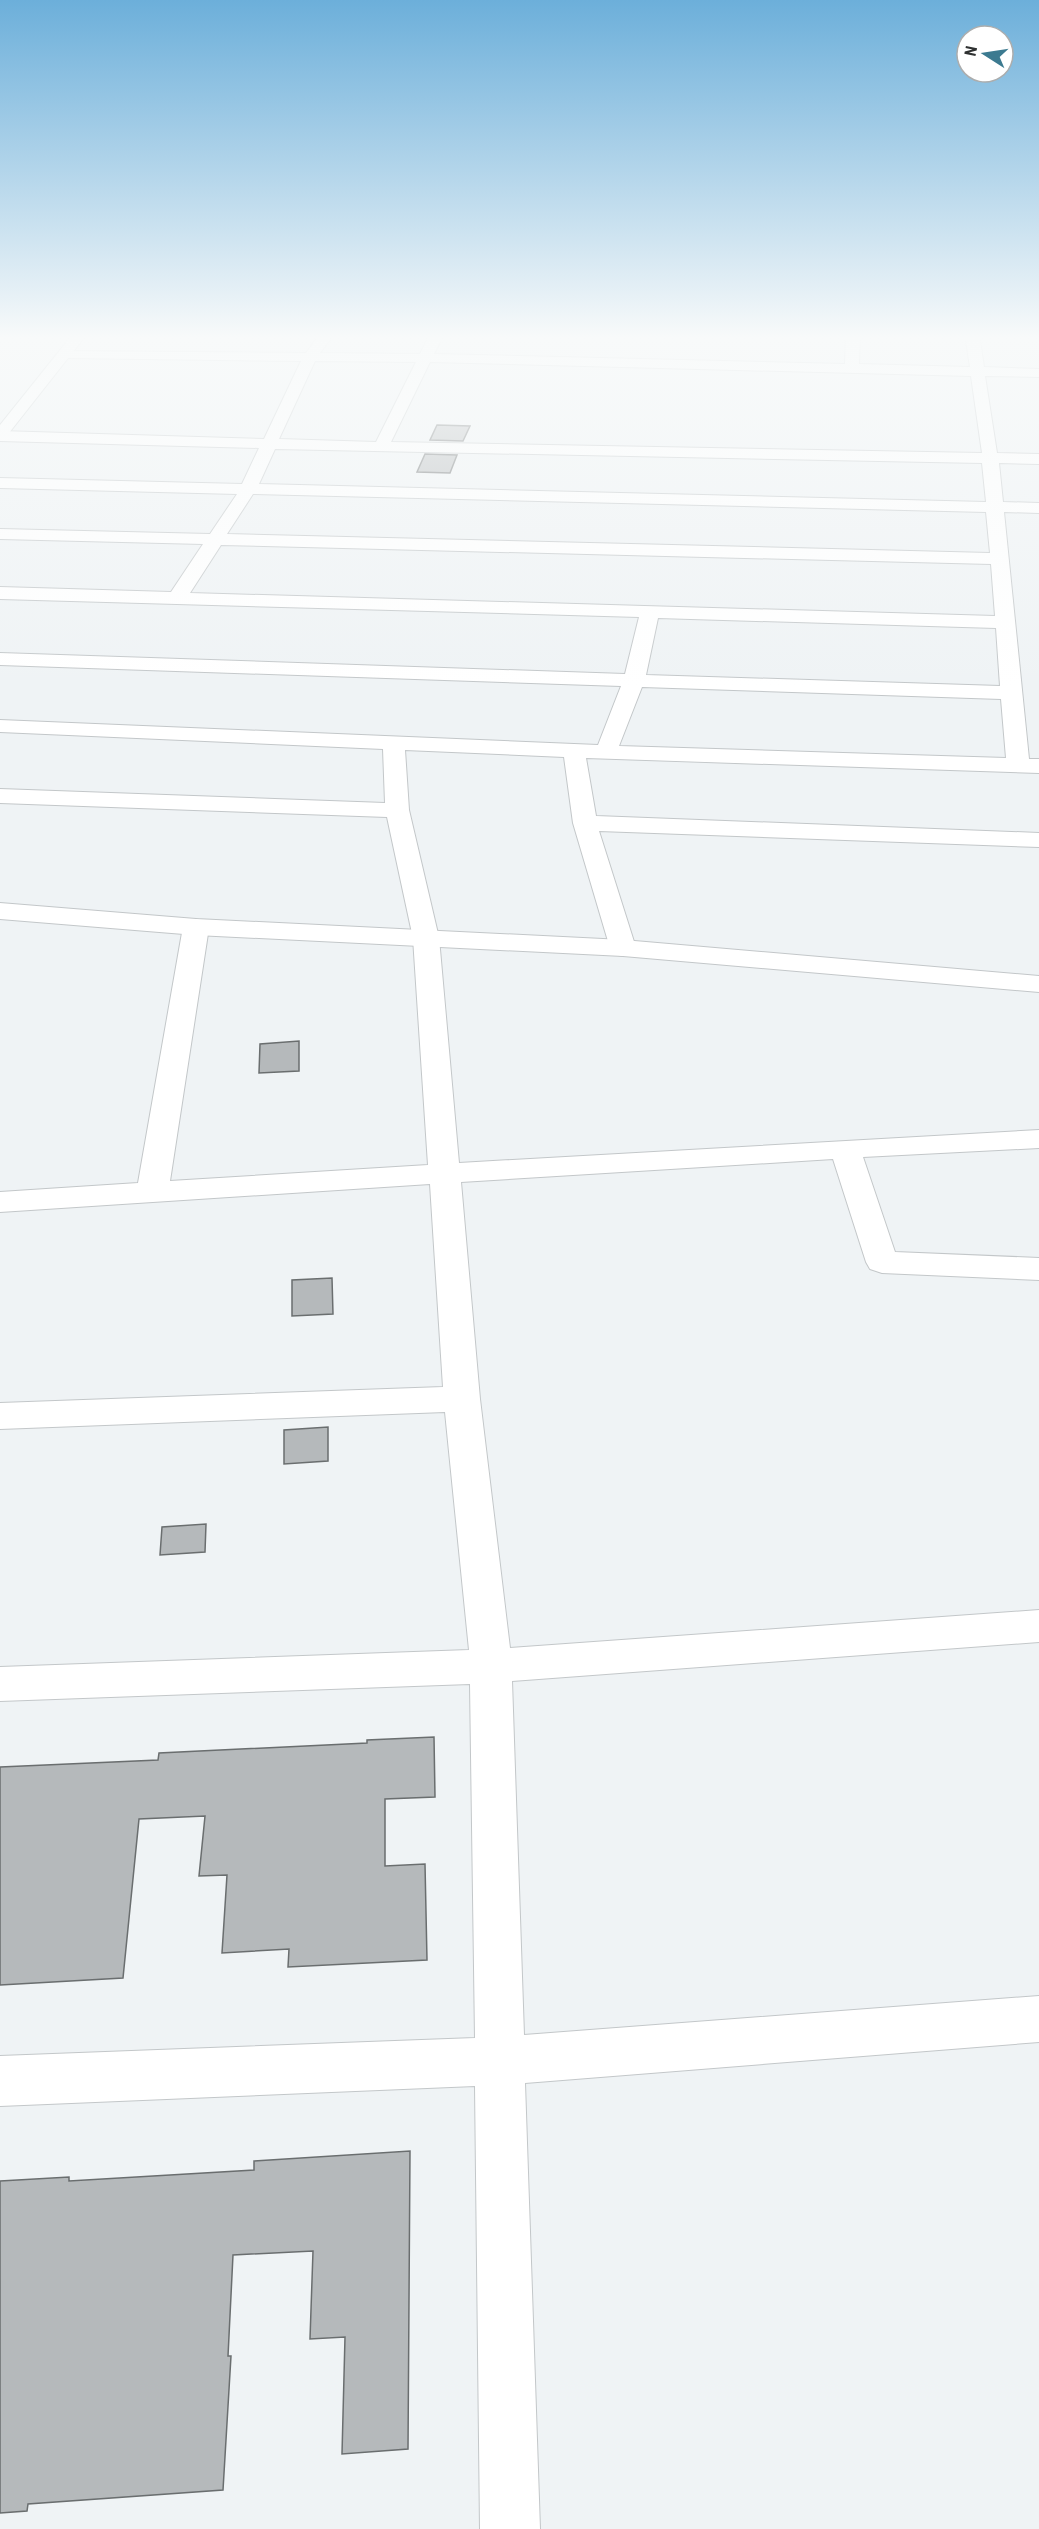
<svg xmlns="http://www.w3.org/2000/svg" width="1039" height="2529" font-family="'Roboto Condensed',sans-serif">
  <rect width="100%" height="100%" fill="#eff3f5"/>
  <g fill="#b5b9bb" stroke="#6a6e6f" stroke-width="1.5">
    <path d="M437,425L470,426L463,441L430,440Z"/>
    <path d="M425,454L457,455L450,473L417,472Z"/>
    <path d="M299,1041V1071L259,1073L260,1044Z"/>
    <path d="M332,1278L333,1314L292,1316V1280Z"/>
    <path d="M328,1427V1461L284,1464V1430Z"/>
    <path d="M206,1524L205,1552L160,1555L162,1527Z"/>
    <path d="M434,1737L435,1797L385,1799V1866L425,1864L427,1960L288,1967L289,1949L222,1953L227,1875L199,1876L205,1816L139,1819L123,1978L0,1985V1767L158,1760L159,1753L367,1743V1740Z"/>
    <path d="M410,2151L408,2449L342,2454L345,2337L310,2339L313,2251L233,2255L228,2356H231L223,2490L28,2504L27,2511L0,2513V2181L69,2177V2181L254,2170V2161Z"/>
  </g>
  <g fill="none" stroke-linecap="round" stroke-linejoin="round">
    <g stroke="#c3c7c9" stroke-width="2">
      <path id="street" d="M320,334H334L320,353L420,354L430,334H444L434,354L845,364L846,334H860L859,364L970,367L965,334H979L984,367L1039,369V377L985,376L997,453L1039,454V464L999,463L1003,502L1039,503V513L1004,512L1029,759H1039V773L586,758L596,816L1039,833V847L599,831L636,948L632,954L623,956L614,954L610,948L573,823L564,757L405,750L409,810L439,938L459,1163L1039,1130V1148L863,1157L895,1252L1039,1258V1280L882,1273L870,1269L866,1262L833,1159L461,1182L480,1399L510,1648L1039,1610V1642L512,1681L524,2035L1039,1996V2042L525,2083L540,2529H480L475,2086L0,2106V2056L475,2038L470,1684L0,1701V1667L469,1650L445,1412L0,1429V1403L443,1387L430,1184L0,1212V1192L138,1183L183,927L187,922L196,919L205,922L209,927L170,1181L428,1165L413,938L387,817L0,803V789L385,803L383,749L0,732V720L598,745L621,686L0,665V653L625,674L639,617L0,599V587L171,592L203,544L0,539V529L210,534L237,494L0,488V478L242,484L259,448L0,441V431L264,439L301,361L66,358L61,357V351L306,353ZM315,361L416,362L376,442L279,439ZM430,362L971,376L982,453L391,442ZM275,449L982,463L986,502L259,484ZM253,494L986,512L990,553L227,534ZM221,545L991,564L995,616L190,593ZM658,618L996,628L1000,686L646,675ZM642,687L1001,699L1006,758L619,746Z"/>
    </g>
    <g stroke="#c3c7c9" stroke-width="2">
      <g id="secondary">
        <path d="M73,334H87L5,438L0,440V425Z"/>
        <path d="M0,903L196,919L623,940L1039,976V992L623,956L196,935L0,919Z"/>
      </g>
    </g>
    <use href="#street" fill="#fff" fill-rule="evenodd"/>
    <use href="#secondary" fill="#fff" fill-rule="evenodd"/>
  </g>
  <linearGradient id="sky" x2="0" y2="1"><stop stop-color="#6cafda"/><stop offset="0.49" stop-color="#f8fafa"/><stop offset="1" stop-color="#f8fafa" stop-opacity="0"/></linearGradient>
  <rect width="1039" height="688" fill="url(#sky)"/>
  <g transform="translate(985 54) rotate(282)"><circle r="28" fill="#ffffff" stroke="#acadad" stroke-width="1.5"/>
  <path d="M0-4.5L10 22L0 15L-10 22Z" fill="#3c7a90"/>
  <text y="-9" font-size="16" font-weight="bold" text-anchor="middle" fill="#2f3131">N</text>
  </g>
</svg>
